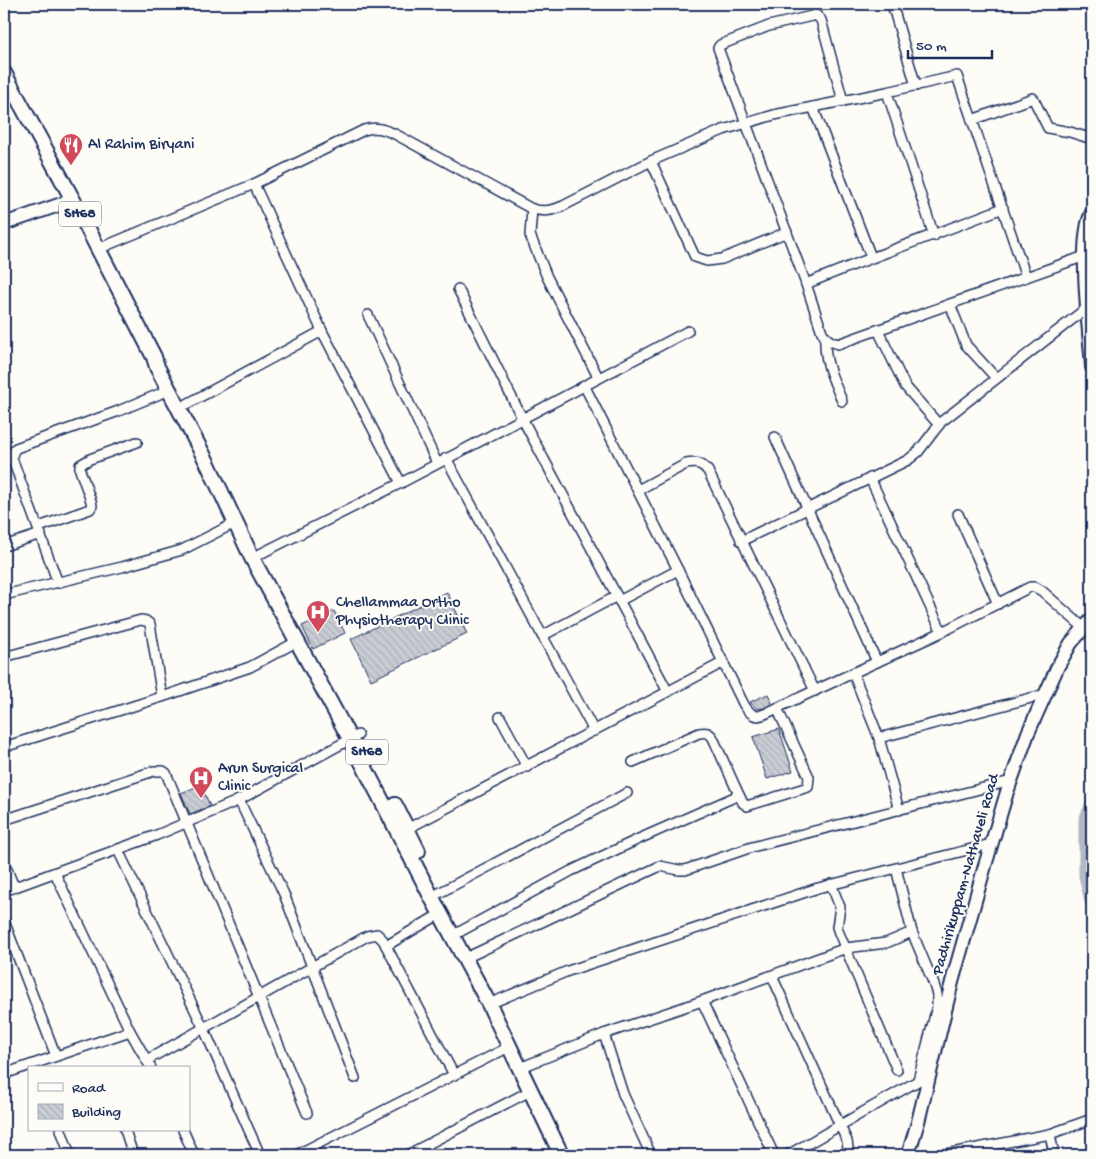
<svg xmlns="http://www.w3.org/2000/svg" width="1096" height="1159" font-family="'Gochi Hand',sans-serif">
  <defs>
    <pattern id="building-back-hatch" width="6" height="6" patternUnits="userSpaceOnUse" patternTransform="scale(1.25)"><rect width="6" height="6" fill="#c9ccd3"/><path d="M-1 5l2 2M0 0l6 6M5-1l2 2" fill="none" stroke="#acb0b8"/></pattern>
  </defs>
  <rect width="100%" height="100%" fill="#fdfcf7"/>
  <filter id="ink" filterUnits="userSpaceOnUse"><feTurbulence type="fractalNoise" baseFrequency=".02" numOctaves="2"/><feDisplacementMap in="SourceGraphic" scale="10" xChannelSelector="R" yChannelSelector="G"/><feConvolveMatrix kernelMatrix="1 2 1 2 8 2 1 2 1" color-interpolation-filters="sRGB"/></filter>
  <g filter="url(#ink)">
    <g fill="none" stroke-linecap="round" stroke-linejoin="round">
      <path stroke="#b3b8c5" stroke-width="11" d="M1092,801L1084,820V876L1092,910"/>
    </g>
    <g fill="url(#building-back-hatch)" stroke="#1b2f5e">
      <path d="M447,592L467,634L371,680L351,639Z"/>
      <path d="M334,611L345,633L313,649L302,626Z"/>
      <path d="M768,694L772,703L764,708L757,709L750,702Z"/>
      <path d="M779,729L793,771L767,779L753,737Z"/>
      <path d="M201,785L210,806L190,814L181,793Z"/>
    </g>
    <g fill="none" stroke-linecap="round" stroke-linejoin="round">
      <g stroke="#1b2f5e" stroke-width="12">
        <g id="street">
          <path d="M892,4L916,86"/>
          <path d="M887,92L934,236"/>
          <path d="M843,101L821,20L816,15L769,26L720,45L718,48L806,284L822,332C826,339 830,342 838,344L1085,256"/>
          <path d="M813,107L871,257"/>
          <path d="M972,120L1033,98L1048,128L1070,132L1092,139"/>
          <path d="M651,161L695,257L707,261L722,259L787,232"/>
          <path d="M254,184L322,331L401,483"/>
          <path d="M532,209L530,235L547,277L598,377"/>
          <path d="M98,249L254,184L364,130C376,126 383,129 395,134L532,209C544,212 552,211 563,206L651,161L723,130L774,115L887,92L957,76L1026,277"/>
          <path d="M806,284C871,257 937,234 1003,208"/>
          <path d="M458,289L522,418L668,692"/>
          <path d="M950,304L966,345L996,378"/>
          <path d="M368,315L437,463"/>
          <path d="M878,330L905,386L939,425"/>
          <path d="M825,338C824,362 833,379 842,401"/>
          <path d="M584,385L678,570L744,705C755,722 761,716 777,708L942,632L1030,587H1035L1042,591L1084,628"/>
          <path d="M187,404L322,331"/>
          <path d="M775,437L877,662"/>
          <path d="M446,458L594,731"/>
          <path d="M870,478L942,632"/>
          <path d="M638,490L686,464C697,462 701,463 708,471L815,691"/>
          <path d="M958,514L998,604"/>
          <path d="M39,527L90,509L92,506L91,501L80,470V465L90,459L137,442"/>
          <path d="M741,541L908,460L918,452L941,422L1088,307"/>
          <path d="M4,546L41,534"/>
          <path d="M252,558L401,483L688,331"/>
          <path d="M58,583L12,458C12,453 13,451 16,448L116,412L169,390"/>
          <path d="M4,595L122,567L182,550L235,523"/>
          <path d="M619,601L678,570"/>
          <path d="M542,636L617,596"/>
          <path d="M4,657L141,620L146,621L150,624L162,697"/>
          <path d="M853,673L879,738L899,810"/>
          <path d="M500,717L527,767"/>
          <path d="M879,738L1046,694"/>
          <path d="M4,747L168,695L250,667L296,642"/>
          <path d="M633,762L699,733C706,732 709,732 713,738L739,795"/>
          <path d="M239,800L284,894L355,1078"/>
          <path d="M4,820L154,771H163L166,773L307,1113"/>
          <path d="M403,831L724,662"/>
          <path d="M118,850L204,1029L260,1155"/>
          <path d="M4,862L14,887"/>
          <path d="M896,868L912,932L933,982L937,994V1007L918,1080"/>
          <path d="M55,873L130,1031L151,1068"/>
          <path d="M831,884L840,907L837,927L839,933L897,1070"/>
          <path d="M4,891L157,835L235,802L358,735"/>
          <path d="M439,893L627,793"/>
          <path d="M4,921L56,1056"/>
          <path d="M452,936L571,871L641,838L739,795L743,803L747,806L808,787L809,777L777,708"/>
          <path d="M386,946L440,914"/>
          <path d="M472,955L660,866L679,870H685L752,847L1011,781"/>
          <path d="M772,976L847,1141L849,1155"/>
          <path d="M702,1001L774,1155"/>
          <path d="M489,1004L568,971L818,888L991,844"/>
          <path d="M604,1034L623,1094L651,1155"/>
          <path d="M147,1060L367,936L377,934L383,940L454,1075"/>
          <path d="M527,1065L604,1034L702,1001L846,948L886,943L912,932"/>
          <path d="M4,1074L130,1031"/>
          <path d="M61,1130L70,1155"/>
          <path d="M125,1130L133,1155"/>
          <path d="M183,1130L194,1155"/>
          <path d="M1050,1134L1054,1155"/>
          <path d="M4,1153V1155"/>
          <path d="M296,1155L509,1047"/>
          <path d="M407,1155L530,1091"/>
          <path d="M788,1155L923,1078"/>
          <path d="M941,1155L1050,1134L1092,1119"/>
        </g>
      </g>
      <g stroke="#1b2f5e" stroke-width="16">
        <g id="secondary">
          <path d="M1092,213C1077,237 1090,335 1092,367"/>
          <path d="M4,224L73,200"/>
          <path d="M908,1155L918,1122L952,982L984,869L1007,792L1028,733L1058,666L1071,643L1092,619"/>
        </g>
      </g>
      <g stroke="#1b2f5e" stroke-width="18">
        <g id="primary">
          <path d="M4,73L73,200L154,357L157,367L208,464L252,558L350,739L432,898L489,1004L560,1152L564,1155"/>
          <path d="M395,805L418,851"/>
        </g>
      </g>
      <use href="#street" stroke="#fdfcf7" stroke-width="9"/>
      <use href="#secondary" stroke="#fdfcf7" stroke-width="12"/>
      <use href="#primary" stroke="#fdfcf7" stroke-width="14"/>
    </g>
  </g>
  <defs>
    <g id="restaurant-pin" transform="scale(1.25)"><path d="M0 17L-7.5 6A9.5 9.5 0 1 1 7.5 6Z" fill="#d1495b" stroke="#fdfcf7"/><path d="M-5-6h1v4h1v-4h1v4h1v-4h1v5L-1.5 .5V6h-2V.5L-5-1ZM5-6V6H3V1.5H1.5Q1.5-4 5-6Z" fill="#fff"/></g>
    <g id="hospital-pin" transform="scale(1.25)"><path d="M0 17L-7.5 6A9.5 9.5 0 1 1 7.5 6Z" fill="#d1495b" stroke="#fdfcf7"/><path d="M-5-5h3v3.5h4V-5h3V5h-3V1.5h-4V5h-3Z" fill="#fff"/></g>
  </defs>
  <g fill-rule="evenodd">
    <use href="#restaurant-pin" x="71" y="145"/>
    <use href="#hospital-pin" x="318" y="612"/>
    <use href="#hospital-pin" x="201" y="778"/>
  </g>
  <g text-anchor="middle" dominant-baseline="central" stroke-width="4" stroke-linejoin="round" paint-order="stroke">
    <g fill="#fdfcf7" stroke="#5f6c8c" stroke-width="1">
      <rect x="59" y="201.5" width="42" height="25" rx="4"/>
      <rect x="346" y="739.5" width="42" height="25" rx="4"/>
    </g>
    <g font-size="15" font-weight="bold" fill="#1b2f5e">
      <text x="80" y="214">SH68</text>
      <text x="367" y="752">SH68</text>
    </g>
    <g font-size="16" fill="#1b2f5e" stroke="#fdfcf7" text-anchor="start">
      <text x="88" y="145">Al Rahim Biryani</text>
      <text x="336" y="603">Chellammaa Ortho<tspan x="336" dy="18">Physiotherapy Clinic</tspan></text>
      <text x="218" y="769">Arun Surgical<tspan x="218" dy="18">Clinic</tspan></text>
    </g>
    <g font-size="16" fill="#1b2f5e" stroke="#fdfcf7">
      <text transform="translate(967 875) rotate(-74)">Padhirikuppam-Nathaveli Road</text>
    </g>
  </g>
  <rect width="1096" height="1159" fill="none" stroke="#fdfcf7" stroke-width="20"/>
  <rect x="10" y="10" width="1076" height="1139" fill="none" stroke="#1b2f5e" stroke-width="2" filter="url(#ink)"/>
  <rect x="28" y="1066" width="162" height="65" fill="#fdfcf7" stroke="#a3aaba"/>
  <rect x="38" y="1083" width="25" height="8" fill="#fdfcf7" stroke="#a3aaba"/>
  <text x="72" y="1092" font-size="15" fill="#1b2f5e">Road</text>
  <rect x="38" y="1104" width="25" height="15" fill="url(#building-back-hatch)" stroke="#a3aaba"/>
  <text x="72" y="1116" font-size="15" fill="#1b2f5e">Building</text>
  <path d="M908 50v8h84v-8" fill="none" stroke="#1b2f5e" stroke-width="2.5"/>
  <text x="916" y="50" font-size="15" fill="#1b2f5e" stroke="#fdfcf7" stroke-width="4" paint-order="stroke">50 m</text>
</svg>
